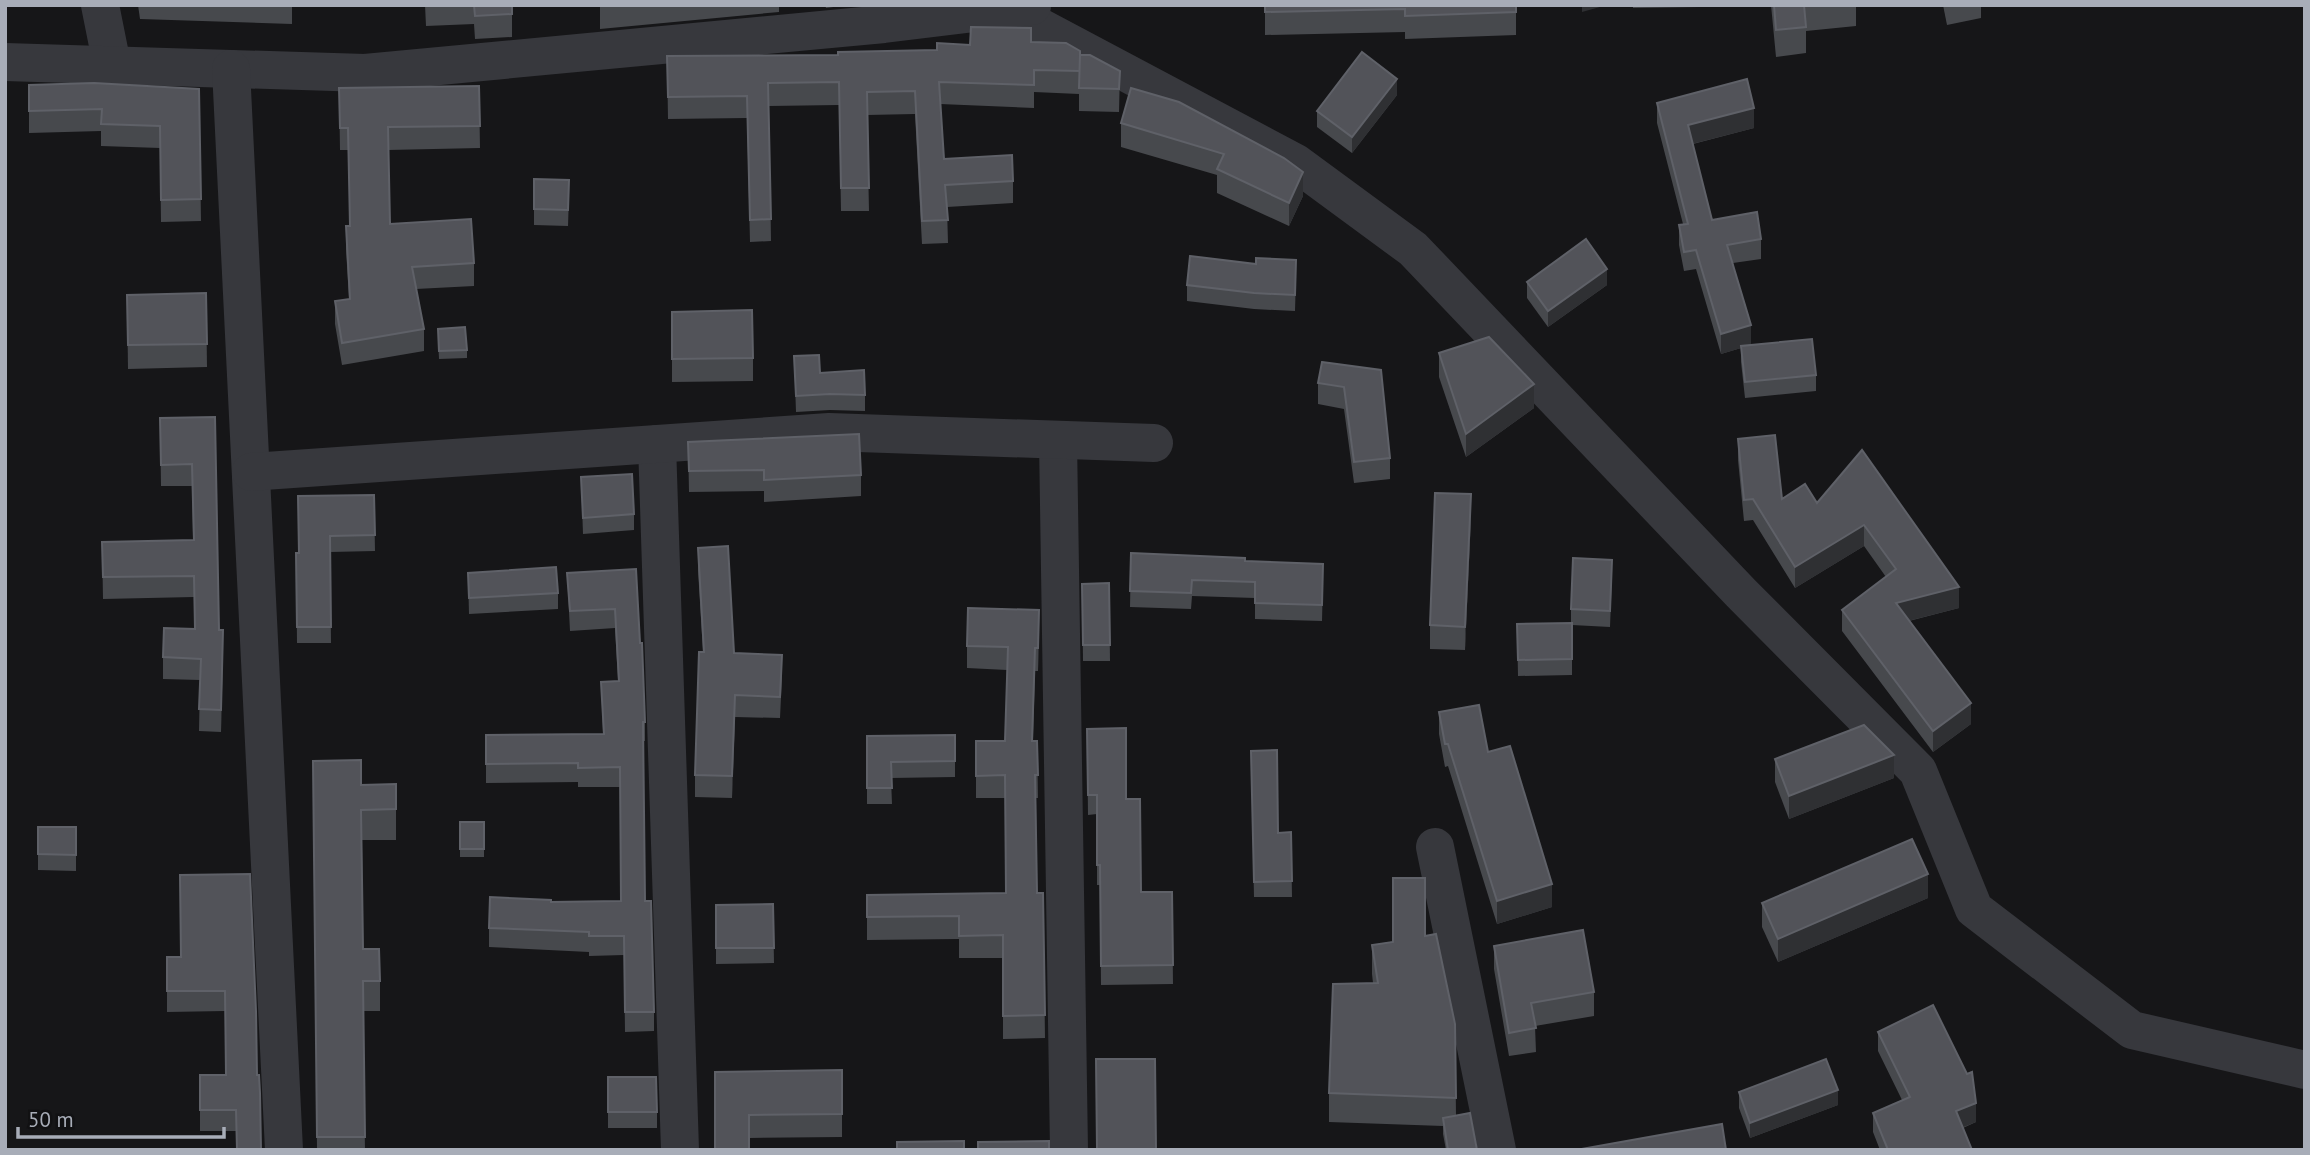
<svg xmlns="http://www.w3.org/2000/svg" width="2310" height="1155" font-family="'PT Sans',sans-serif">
  <rect width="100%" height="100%" fill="#161618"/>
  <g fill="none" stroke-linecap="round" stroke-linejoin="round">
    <g stroke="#37383d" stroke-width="38">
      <path d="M100,5L112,65"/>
      <path d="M1006,9L1296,163L1413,249L1741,593L1918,771L1974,909L2132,1030L2305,1070"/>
      <path d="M5,62L365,73L884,24L1032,6"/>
      <path d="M231,69L284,1150"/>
      <path d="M1058,440L1069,1150"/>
      <path d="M657,444L680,1150"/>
      <path d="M251,472L829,432L1154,443"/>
      <path d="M1435,847L1497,1150"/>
    </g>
  </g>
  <g fill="#47494d">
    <path d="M138,5H292V24L140,19Z"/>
    <path d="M425,5H512V37L475,39L474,24L426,26Z"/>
    <path d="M600,5H779V12L600,29Z"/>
    <path d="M825,5H848L826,8Z"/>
    <path d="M1265,5H1516V35L1405,39V32L1265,35Z"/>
    <path d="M1633,5H1700V7L1633,8Z"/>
    <path d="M1771,5H1856V26L1806,31V53L1776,57Z"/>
    <path d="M1943,5H1981V18L1947,25Z"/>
    <path d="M1031,42L1120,71L1119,112L1079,111V94L1034,92V108L940,104L944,159L1013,181V203L947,207L948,243L922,244L915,114L867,115L869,211H841L839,105L769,106L771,241L750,242L747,118L668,119L667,56L838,55L937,50L970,45Z"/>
    <path d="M29,85L199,89L201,221L161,222L160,148L101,146V131L29,133Z"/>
    <path d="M479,86L480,148L388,150L390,224L474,263V286L416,289L424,329V351L342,365L335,324V301L349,299L346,249V226H350L348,150H340L339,88Z"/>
    <path d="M1131,88L1303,196L1289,226L1217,193V175L1121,147V123Z"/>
    <path d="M1397,95L1352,153L1317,127V111Z"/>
    <path d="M1657,103L1754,128L1693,144L1712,220L1761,239V259L1733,263L1751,345L1816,375V391L1745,398L1741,362V348L1721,354L1696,269L1684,271L1679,245V225L1683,224L1657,123Z"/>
    <path d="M534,179L569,196L568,226L534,225Z"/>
    <path d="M1296,276L1295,311L1254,309L1187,301V285Z"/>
    <path d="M1527,282L1607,285L1548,327L1527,298Z"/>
    <path d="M206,293L207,367L128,369L127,295Z"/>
    <path d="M672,312L753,358V381L672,382Z"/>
    <path d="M438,337L467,350V358L439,359Z"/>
    <path d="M1439,353L1534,408L1466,457L1439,377Z"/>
    <path d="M794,356L820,373L865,395V411L830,410L796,412Z"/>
    <path d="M1381,370L1390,458V479L1354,483L1344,409L1318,404V383Z"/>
    <path d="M215,417L219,630L223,652L221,732L199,731L200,680L163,679V657L195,629L194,597L103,599L102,542L193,540L192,486H161L160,418Z"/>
    <path d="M1738,439L1782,499L1817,503L1862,450L1959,608L1909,621L1971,724L1933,752L1842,631V610L1886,577L1864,546L1795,588L1753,520L1744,521L1738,460Z"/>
    <path d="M688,442L861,475V496L764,502V491L689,492Z"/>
    <path d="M581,477L634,514V530L583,534Z"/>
    <path d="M374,495L375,551L330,552L331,643H297L296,553H299Z"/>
    <path d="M1471,518L1465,650L1430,649V625Z"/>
    <path d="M698,548L734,653L782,676L780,718L735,717L732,798L695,797V775L703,652L698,570Z"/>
    <path d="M1131,553L1245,561L1323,579L1322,621L1255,619V598L1192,596L1191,609L1130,607Z"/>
    <path d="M636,569L645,722V741H643L645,901L654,1012V1031L625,1032L624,955L589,956V952L489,947V928L551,902L621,901L620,787H578V782L486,783V735L603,734L601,682L618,681L615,628L570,631L567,573Z"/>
    <path d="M468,573L558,593V609L469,614Z"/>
    <path d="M1612,576L1610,627L1572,625V675L1518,676L1517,624L1571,623V609Z"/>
    <path d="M1109,583L1110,661H1083L1082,584Z"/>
    <path d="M1039,633L1038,671H1035L1033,741H1037L1038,798H1036L1037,893H1043L1045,1038L1003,1039V958H959V939L867,940V895L1006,893L1005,798H976V741H1005L1007,670L967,668V646Z"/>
    <path d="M1439,712L1488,752L1552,907L1497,924L1448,766L1445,767L1439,734Z"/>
    <path d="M1087,729L1126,799L1141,892H1172L1173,984L1101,985L1100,885H1097V814L1088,815Z"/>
    <path d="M955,735V777L891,778L892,804H867V736Z"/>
    <path d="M1251,751L1278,833L1291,832L1292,897H1254Z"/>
    <path d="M1775,759L1894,778L1789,819L1775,782Z"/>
    <path d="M313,761L361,785L396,784V840H362L363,949L380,981V1011H363L365,1150H317Z"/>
    <rect x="460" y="822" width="24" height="35"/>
    <path d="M38,827H76V871L38,870Z"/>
    <path d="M250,874L236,1131H200V1075H225V1011L167,1012V957H181Z"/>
    <path d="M1928,898L1778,962L1762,927V903Z"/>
    <path d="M773,904L774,963L716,964V905Z"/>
    <path d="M1425,936L1455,1024L1456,1116L1477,1150H1446L1443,1134V1126L1329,1122V1093L1373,983L1372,974V945Z"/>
    <path d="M1494,946L1594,992V1016L1535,1026L1536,1052L1509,1056L1494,969Z"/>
    <path d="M1878,1032L1976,1122L1963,1128L1972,1150H1880L1873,1132V1113L1902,1100L1878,1051Z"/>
    <path d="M842,1070V1137L749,1138L715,1072Z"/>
    <path d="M608,1077L657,1112V1128H608Z"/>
    <path d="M1739,1092L1838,1105L1750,1138L1739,1108Z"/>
  </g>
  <g fill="#2f3033">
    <path d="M1582,5H1607L1582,12Z"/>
    <path d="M1397,79V95L1352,153V137Z"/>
    <path d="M1754,108V128L1688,145V125Z"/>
    <path d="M1303,172V196L1289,226V203Z"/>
    <path d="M1607,269V285L1548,327V311Z"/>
    <path d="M1751,325V345L1721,354V334Z"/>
    <path d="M1534,384V408L1466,457V434Z"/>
    <path d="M1471,494V518L1465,650V627Z"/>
    <path d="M1864,525V546L1795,588V567Z"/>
    <path d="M1959,587V608L1896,624V603Z"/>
    <path d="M1039,610V633L1038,671V648Z"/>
    <path d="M223,630V652L221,732V710Z"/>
    <path d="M735,695V717L732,798V776Z"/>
    <path d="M1971,703V724L1933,752V731Z"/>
    <path d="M1894,755V778L1789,819V796Z"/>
    <path d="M1928,874V898L1778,962V939Z"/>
    <path d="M1552,884V907L1497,924V901Z"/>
    <path d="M1838,1090V1105L1750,1138V1123Z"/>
    <path d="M1976,1103V1122L1956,1130V1111Z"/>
  </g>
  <g fill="#525359" stroke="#5f6168" stroke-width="2">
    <path d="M474,5H512V14L475,16Z"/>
    <path d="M1265,5H1516V12L1405,16V9L1265,12Z"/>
    <path d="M1774,5H1804L1806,27L1776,30Z"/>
    <path d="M971,27L1031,28V42L1066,43L1080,51V71L1034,70V85L939,82L944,159L1012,155L1013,181L945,185L948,220L922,221L915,91L867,92L869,188H841L839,82L768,83L771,219L750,220L747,96L668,97L667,56L838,55V52L937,50V43L970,45Z"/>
    <path d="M1362,52L1397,79L1352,137L1317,111Z"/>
    <path d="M1080,55H1090L1120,71L1119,89L1079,88Z"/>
    <path d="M1747,79L1754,108L1688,125L1712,220L1757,212L1761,239L1727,245L1751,325L1721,334L1696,250L1684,252L1679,225L1688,224L1657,103Z"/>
    <path d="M94,83L199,89L201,199L161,200L160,126L101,124L102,109L29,111V85Z"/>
    <path d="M479,86L480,126L388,127L390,224L471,219L474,263L412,267L424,329L342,343L335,301L350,299L346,226H350L348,128H340L339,88Z"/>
    <path d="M1131,88L1179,102L1284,158L1303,172L1289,203L1217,169L1224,154L1121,123Z"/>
    <path d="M534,179L569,180L568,210L534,209Z"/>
    <path d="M1586,239L1607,269L1548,311L1527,282Z"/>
    <path d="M1190,256L1256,264V258L1296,260L1295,295L1254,293L1187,285Z"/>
    <path d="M206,293L207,344L128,345L127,295Z"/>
    <path d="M752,310L753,358L672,359V312Z"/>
    <path d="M465,327L467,350L439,351L438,329Z"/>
    <path d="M1489,337L1534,384L1466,434L1439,353Z"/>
    <path d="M1812,339L1816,375L1745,382L1741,346Z"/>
    <path d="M819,355L820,373L864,370L865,395L830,394L796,396L794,356Z"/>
    <path d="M1322,362L1381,370L1390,458L1354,462L1344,387L1318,383Z"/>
    <path d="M215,417L219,630H223L221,710L199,709L201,659L163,657L164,628L195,629L194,576L103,577L102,542L194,540L192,464L161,465L160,418Z"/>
    <path d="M859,434L861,475L764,480V470L689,471L688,442Z"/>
    <path d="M1775,435L1782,499L1805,484L1817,503L1862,450L1959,587L1896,603L1971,703L1933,731L1842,610L1896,569L1864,525L1795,567L1753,499L1744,500L1738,439Z"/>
    <path d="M632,474L634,514L583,518L581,477Z"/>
    <path d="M1435,493L1471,494L1465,627L1430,625Z"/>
    <path d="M374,495L375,535L330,536L331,627H297L296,553H299L298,496Z"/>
    <path d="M728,546L734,653L782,655L780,697L735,695L732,776L695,775L699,652H704L698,548Z"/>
    <path d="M1131,553L1245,558V561L1323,564L1322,605L1255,603V582L1192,580L1191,593L1130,591Z"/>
    <path d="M1573,558L1612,560L1610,611L1571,609Z"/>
    <path d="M556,567L558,593L469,598L468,573Z"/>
    <path d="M636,569L640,643H642L645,722H643L645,901H651L654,1012H625L624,936H589V932L489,928L490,897L551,900V902L621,901L620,767L578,768V763L486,764V735L604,734L601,682L619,681L615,609L570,611L567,573Z"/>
    <path d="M1109,583L1110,645H1083L1082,584Z"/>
    <path d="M968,608L1039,610L1038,648H1035L1032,741H1037L1038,775H1035L1037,893H1043L1045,1015L1003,1016V935L959,936V916L867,917V895L1006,893L1005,775L976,776V741H1005L1008,647L967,646Z"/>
    <path d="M1572,623V659L1518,660L1517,624Z"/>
    <path d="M1479,705L1488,752L1510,746L1552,884L1497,901L1448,744H1445L1439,712Z"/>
    <path d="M1864,725L1894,755L1789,796L1775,759Z"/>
    <path d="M1126,728V799H1140L1141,892H1172L1173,965L1101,966L1100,865H1097V795H1088L1087,729Z"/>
    <path d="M955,735V761L891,762L892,788H867V736Z"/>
    <path d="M1277,750L1278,833L1291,832L1292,881L1254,882L1251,751Z"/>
    <path d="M361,760V785L396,784V809L361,810L363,949H379L380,981H363L365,1137H317L313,761Z"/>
    <rect x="460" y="822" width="24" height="27"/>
    <path d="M38,827H76V855L38,854Z"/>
    <path d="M1912,839L1928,874L1778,939L1762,903Z"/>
    <path d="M250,874L256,1011L257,1075H259L260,1093L261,1150H237L236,1110H200V1075H226L225,991H167V957H181L180,875Z"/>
    <path d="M1393,878H1425V936L1436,934L1455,1024L1456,1098L1329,1093L1333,984L1378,983L1372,945L1393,942Z"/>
    <path d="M773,904L774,948H716V905Z"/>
    <path d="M1583,930L1594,992L1531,1003L1536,1028L1509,1033L1494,946Z"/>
    <path d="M1933,1005L1967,1074L1972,1072L1976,1103L1956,1111L1972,1150H1888L1873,1113L1910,1097L1878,1032Z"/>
    <path d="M1096,1059H1155L1156,1150L1097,1149Z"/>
    <path d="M1826,1059L1838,1090L1750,1123L1739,1092Z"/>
    <path d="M842,1070V1114L749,1115V1150H715V1072Z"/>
    <path d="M608,1077H656L657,1112H608Z"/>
    <path d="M1470,1113L1477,1150H1448L1443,1118Z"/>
    <path d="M1722,1124L1726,1150H1576Z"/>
    <path d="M964,1141V1150H897V1142Z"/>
    <path d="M1049,1141V1150H978V1142Z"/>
  </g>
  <rect width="2310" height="1155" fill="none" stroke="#a8adb8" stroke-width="14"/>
  <path d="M18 1127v10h206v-10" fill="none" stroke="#a8adb8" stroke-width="3.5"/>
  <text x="28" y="1127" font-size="21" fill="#a8adb8" stroke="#111113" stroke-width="5" paint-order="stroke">50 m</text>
</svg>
